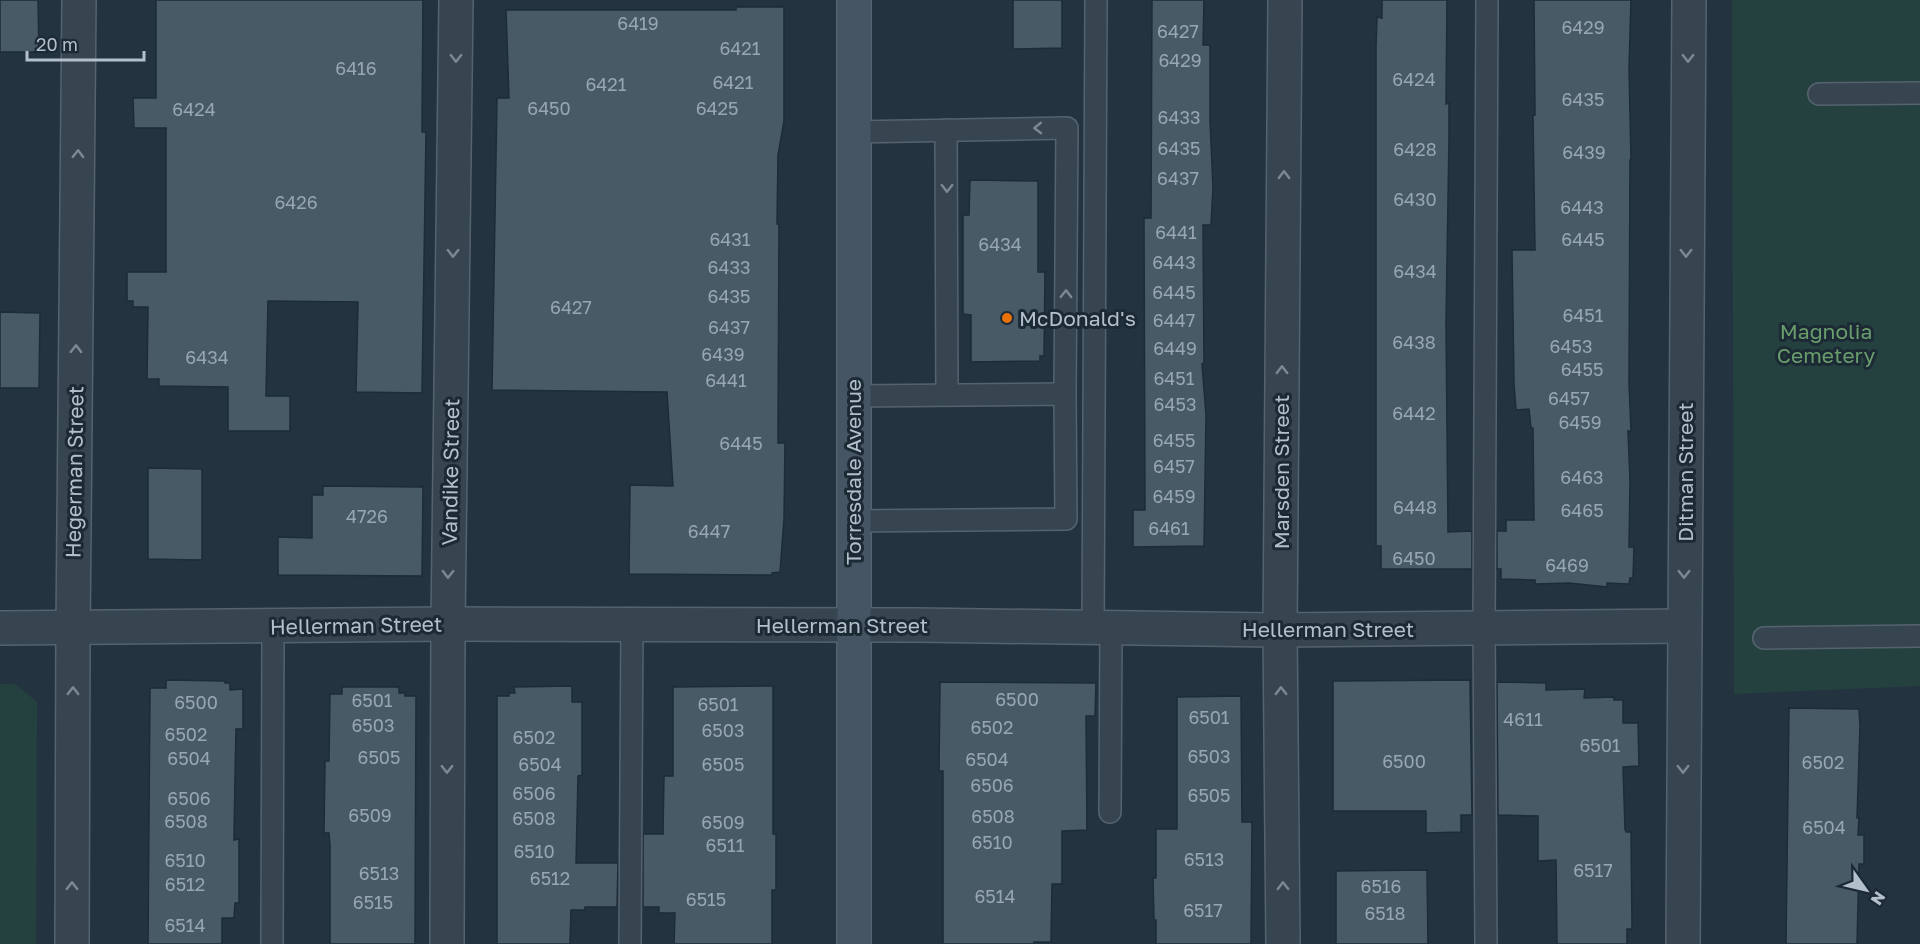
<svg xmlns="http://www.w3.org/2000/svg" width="1920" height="944" font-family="'Golos Text',sans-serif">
  <rect width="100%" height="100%" fill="#233440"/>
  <g fill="#25413f">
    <path d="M1732,0H1920V686L1734,694Z"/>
    <path d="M0,684H15L37,702L36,944H0Z"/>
  </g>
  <g fill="#475a66" stroke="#1e2c37" stroke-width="1.5">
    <path d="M0,0H38L39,52H0Z"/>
    <path d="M156,0H423L422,132H426L422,393L356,392L358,302L268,301L266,396H290V431H228V387L159,386V379H147L148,307H133V301H127V272H166V128H134L133,98H156Z"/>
    <path d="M1013,0H1062V48L1013,49Z"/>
    <path d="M1152,0H1204L1203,45H1210V120L1213,188L1211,225H1203L1204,363L1202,364L1206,415L1204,546L1133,547V510H1145L1144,218H1151Z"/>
    <path d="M1382,0H1447L1446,104L1449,103V138L1446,322L1448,532L1472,531V569H1381V546H1376V47L1377,17L1382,18Z"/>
    <path d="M1534,0H1631L1629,68L1631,160H1630L1629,383L1631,431H1628L1630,481L1629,547H1634L1633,578H1630L1629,584L1607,583V587L1569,583L1535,584V580L1501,579V569H1497V531H1506V520H1534L1533,428H1531L1529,409L1516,410L1514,384L1512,250H1535L1533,115H1535Z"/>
    <path d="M736,7H784V121L778,155L777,224H779L778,443H785L784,519L780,572L772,573V575L629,574L630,485L673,486L667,392L492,390L497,98H509L506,10H736Z"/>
    <path d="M970,180L1038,181V272H1045L1044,356H1040V361L971,362V315L963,314V215H969Z"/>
    <path d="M0,312L40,313L39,388H0Z"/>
    <path d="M148,468L202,469V560L148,559Z"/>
    <path d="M323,486L423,487L422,576L278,575V537L312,538V495H323Z"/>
    <path d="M166,680L225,681V683H230V690L243,689V729H236L235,778L234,840L239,839V903H235L234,918H222V944H148L150,688H166Z"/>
    <path d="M1470,680L1472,815H1461V832L1426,833V811H1333V681Z"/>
    <path d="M940,682L1096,683L1095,716H1086L1087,830L1062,831V884H1052L1051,942H1034V944H943V771H939Z"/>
    <path d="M1497,682L1546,683V690L1585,689L1584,698L1614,697V700H1623V723H1638L1639,766L1623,767L1625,829L1626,832H1631L1632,929H1627V944H1557L1556,860L1538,861V816L1498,815Z"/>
    <path d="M572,686V702H582V775L578,776L576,863H618L617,907H585V910H571L570,944H497V696H509V693H515L514,687Z"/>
    <path d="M773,686V834H776V890H772V944H674L675,913H659V907H643V834H663L664,776H673V687Z"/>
    <path d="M342,687H399V693H405V696H416L415,944H330V845L329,833H324L325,761H329L330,694H342Z"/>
    <path d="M1241,696L1242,822H1252L1251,944H1156V920H1154L1153,878H1156V829H1177V697Z"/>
    <path d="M1789,708L1859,709L1860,726L1857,818H1859L1858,835H1864V864H1859L1857,944H1786Z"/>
    <path d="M1427,870L1428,944H1336V871Z"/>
  </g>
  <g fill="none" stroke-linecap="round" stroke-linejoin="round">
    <g stroke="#55636e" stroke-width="24">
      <g id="lane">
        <path d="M1819,94L1920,93"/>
        <path d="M946,130L947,395"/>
        <path d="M854,132L1067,128L1065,394"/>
        <path d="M853,521L1066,519L1065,394L854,396"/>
        <path d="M1093,628L1096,0"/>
        <path d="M1764,638L1920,636"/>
        <path d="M1110,812L1111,628"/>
        <path d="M272,944L273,626"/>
        <path d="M630,944L632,624"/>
        <path d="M1486,944L1484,628L1487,0"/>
      </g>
    </g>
    <g stroke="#55636e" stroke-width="36">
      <g id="street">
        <path d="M0,628L448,624L917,625L1280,630L1684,626"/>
        <path d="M72,944L73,629L79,0"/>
        <path d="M447,944L448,624L456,0"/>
        <path d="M1283,944L1280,630L1285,0"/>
        <path d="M1683,944L1689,0"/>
      </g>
    </g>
    <g stroke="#55636e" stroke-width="36">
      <path id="secondary" d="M854,944V0"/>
    </g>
    <use href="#lane" stroke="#374550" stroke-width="21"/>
    <use href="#street" stroke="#374550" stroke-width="33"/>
    <use href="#secondary" stroke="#455563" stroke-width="33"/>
  </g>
  <defs><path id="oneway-chevron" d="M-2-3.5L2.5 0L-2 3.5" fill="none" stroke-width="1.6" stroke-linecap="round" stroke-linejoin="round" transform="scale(1.5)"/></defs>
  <g stroke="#7b8994">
    <use href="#oneway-chevron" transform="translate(456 58) rotate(91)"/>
    <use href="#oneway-chevron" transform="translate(1688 58) rotate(90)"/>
    <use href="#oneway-chevron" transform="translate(1038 128) rotate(179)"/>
    <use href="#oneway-chevron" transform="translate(78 154) rotate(-89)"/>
    <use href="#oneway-chevron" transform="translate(1284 175) rotate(-90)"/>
    <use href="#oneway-chevron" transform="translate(947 188) rotate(90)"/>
    <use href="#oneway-chevron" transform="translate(453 253) rotate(91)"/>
    <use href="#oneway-chevron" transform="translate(1686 253) rotate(90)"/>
    <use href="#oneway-chevron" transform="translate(1066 294) rotate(-89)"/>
    <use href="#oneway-chevron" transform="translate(76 349) rotate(-89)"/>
    <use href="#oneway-chevron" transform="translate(1282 370) rotate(-90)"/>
    <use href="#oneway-chevron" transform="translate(448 574) rotate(91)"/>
    <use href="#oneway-chevron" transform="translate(1684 574) rotate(90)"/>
    <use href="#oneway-chevron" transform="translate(73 691) rotate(-90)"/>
    <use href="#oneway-chevron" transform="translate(1281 691) rotate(-91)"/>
    <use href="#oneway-chevron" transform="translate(447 769) rotate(90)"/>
    <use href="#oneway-chevron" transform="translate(1683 769) rotate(90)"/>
    <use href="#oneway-chevron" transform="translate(72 886) rotate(-90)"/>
    <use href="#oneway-chevron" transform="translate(1283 886) rotate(-91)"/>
  </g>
  <circle fill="#e8710a" stroke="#1c2a35" stroke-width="2" cx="1007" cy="318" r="6"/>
  <g text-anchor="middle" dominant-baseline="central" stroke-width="6" stroke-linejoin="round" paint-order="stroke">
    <g font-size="18" fill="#98a6b2">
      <text x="638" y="23">6419</text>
      <text x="1583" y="27">6429</text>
      <text x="1178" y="31">6427</text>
      <text x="740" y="48">6421</text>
      <text x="1180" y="60">6429</text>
      <text x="356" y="68">6416</text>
      <text x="1414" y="79">6424</text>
      <text x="733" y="82">6421</text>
      <text x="606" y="84">6421</text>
      <text x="1583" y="99">6435</text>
      <text x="549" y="108">6450</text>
      <text x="717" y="108">6425</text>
      <text x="194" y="109">6424</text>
      <text x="1179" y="117">6433</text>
      <text x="1179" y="148">6435</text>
      <text x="1415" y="149">6428</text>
      <text x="1584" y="152">6439</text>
      <text x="1178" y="178">6437</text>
      <text x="1415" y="199">6430</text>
      <text x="296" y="202">6426</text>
      <text x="1582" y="207">6443</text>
      <text x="1176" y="232">6441</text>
      <text x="730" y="239">6431</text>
      <text x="1583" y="239">6445</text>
      <text x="1000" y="244">6434</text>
      <text x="1174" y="262">6443</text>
      <text x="729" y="267">6433</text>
      <text x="1415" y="271">6434</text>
      <text x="1174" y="292">6445</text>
      <text x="729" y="296">6435</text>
      <text x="571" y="307">6427</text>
      <text x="1583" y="315">6451</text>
      <text x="1174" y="320">6447</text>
      <text x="729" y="327">6437</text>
      <text x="1414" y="342">6438</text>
      <text x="1571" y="346">6453</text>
      <text x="1175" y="348">6449</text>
      <text x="723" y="354">6439</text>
      <text x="207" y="357">6434</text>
      <text x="1582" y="369">6455</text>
      <text x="1174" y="378">6451</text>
      <text x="726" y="380">6441</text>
      <text x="1569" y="398">6457</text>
      <text x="1175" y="404">6453</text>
      <text x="1414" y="413">6442</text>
      <text x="1580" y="422">6459</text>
      <text x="1174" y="440">6455</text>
      <text x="741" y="443">6445</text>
      <text x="1174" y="466">6457</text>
      <text x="1582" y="477">6463</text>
      <text x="1174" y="496">6459</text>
      <text x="1415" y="507">6448</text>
      <text x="1582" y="510">6465</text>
      <text x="367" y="516">4726</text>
      <text x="1169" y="528">6461</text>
      <text x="709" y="531">6447</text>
      <text x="1414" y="558">6450</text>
      <text x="1567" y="565">6469</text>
      <text x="1017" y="699">6500</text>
      <text x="372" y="700">6501</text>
      <text x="196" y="702">6500</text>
      <text x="718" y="704">6501</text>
      <text x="1209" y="717">6501</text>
      <text x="1523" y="719">4611</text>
      <text x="373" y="725">6503</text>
      <text x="992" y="727">6502</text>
      <text x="723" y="730">6503</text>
      <text x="186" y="734">6502</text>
      <text x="534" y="737">6502</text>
      <text x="1600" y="745">6501</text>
      <text x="1209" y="756">6503</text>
      <text x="379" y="757">6505</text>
      <text x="189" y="758">6504</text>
      <text x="987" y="759">6504</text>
      <text x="1404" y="761">6500</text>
      <text x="1823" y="762">6502</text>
      <text x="540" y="764">6504</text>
      <text x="723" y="764">6505</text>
      <text x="992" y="785">6506</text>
      <text x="534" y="793">6506</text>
      <text x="1209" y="795">6505</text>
      <text x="189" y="798">6506</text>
      <text x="370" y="815">6509</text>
      <text x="993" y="816">6508</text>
      <text x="534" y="818">6508</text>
      <text x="186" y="821">6508</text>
      <text x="723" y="822">6509</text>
      <text x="1824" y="827">6504</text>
      <text x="992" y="842">6510</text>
      <text x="725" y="845">6511</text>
      <text x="534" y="851">6510</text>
      <text x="1204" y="859">6513</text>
      <text x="185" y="860">6510</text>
      <text x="1593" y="870">6517</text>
      <text x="379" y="873">6513</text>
      <text x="550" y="878">6512</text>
      <text x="185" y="884">6512</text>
      <text x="1381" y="886">6516</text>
      <text x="995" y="896">6514</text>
      <text x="706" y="899">6515</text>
      <text x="373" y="902">6515</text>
      <text x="1203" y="910">6517</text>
      <text x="1385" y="913">6518</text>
      <text x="185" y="925">6514</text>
    </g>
    <g font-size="21" fill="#b3c0cb" stroke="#1c2a35" text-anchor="start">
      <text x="1019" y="318">McDonald's</text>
    </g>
    <g font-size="21" fill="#699d6c" stroke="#1c2a35">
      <text x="1826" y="331">Magnolia<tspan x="1826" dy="24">Cemetery</tspan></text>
    </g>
    <g font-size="21" fill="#b3c0cb" stroke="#1c2a35">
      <text transform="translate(74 472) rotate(-89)">Hegerman Street</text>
      <text transform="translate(450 472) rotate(-89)">Vandike Street</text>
      <text transform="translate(853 472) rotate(-90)">Torresdale Avenue</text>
      <text transform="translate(1281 472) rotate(-90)">Marsden Street</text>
      <text transform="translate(1685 472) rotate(-90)">Ditman Street</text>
      <text transform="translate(356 625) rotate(-1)">Hellerman Street</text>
      <text x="842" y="625">Hellerman Street</text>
      <text x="1328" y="629">Hellerman Street</text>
    </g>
  </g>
  <g transform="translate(1866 890) rotate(124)" stroke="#1c2a35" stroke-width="4.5" paint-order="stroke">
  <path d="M0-4.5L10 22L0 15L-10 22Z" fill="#b3c0cb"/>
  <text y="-9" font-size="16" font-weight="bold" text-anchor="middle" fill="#b3c0cb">N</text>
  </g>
  <path d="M27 51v9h117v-9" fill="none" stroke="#b3c0cb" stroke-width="3"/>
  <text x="36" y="51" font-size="18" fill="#b3c0cb" stroke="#1c2a35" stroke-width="4.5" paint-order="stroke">20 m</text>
</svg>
